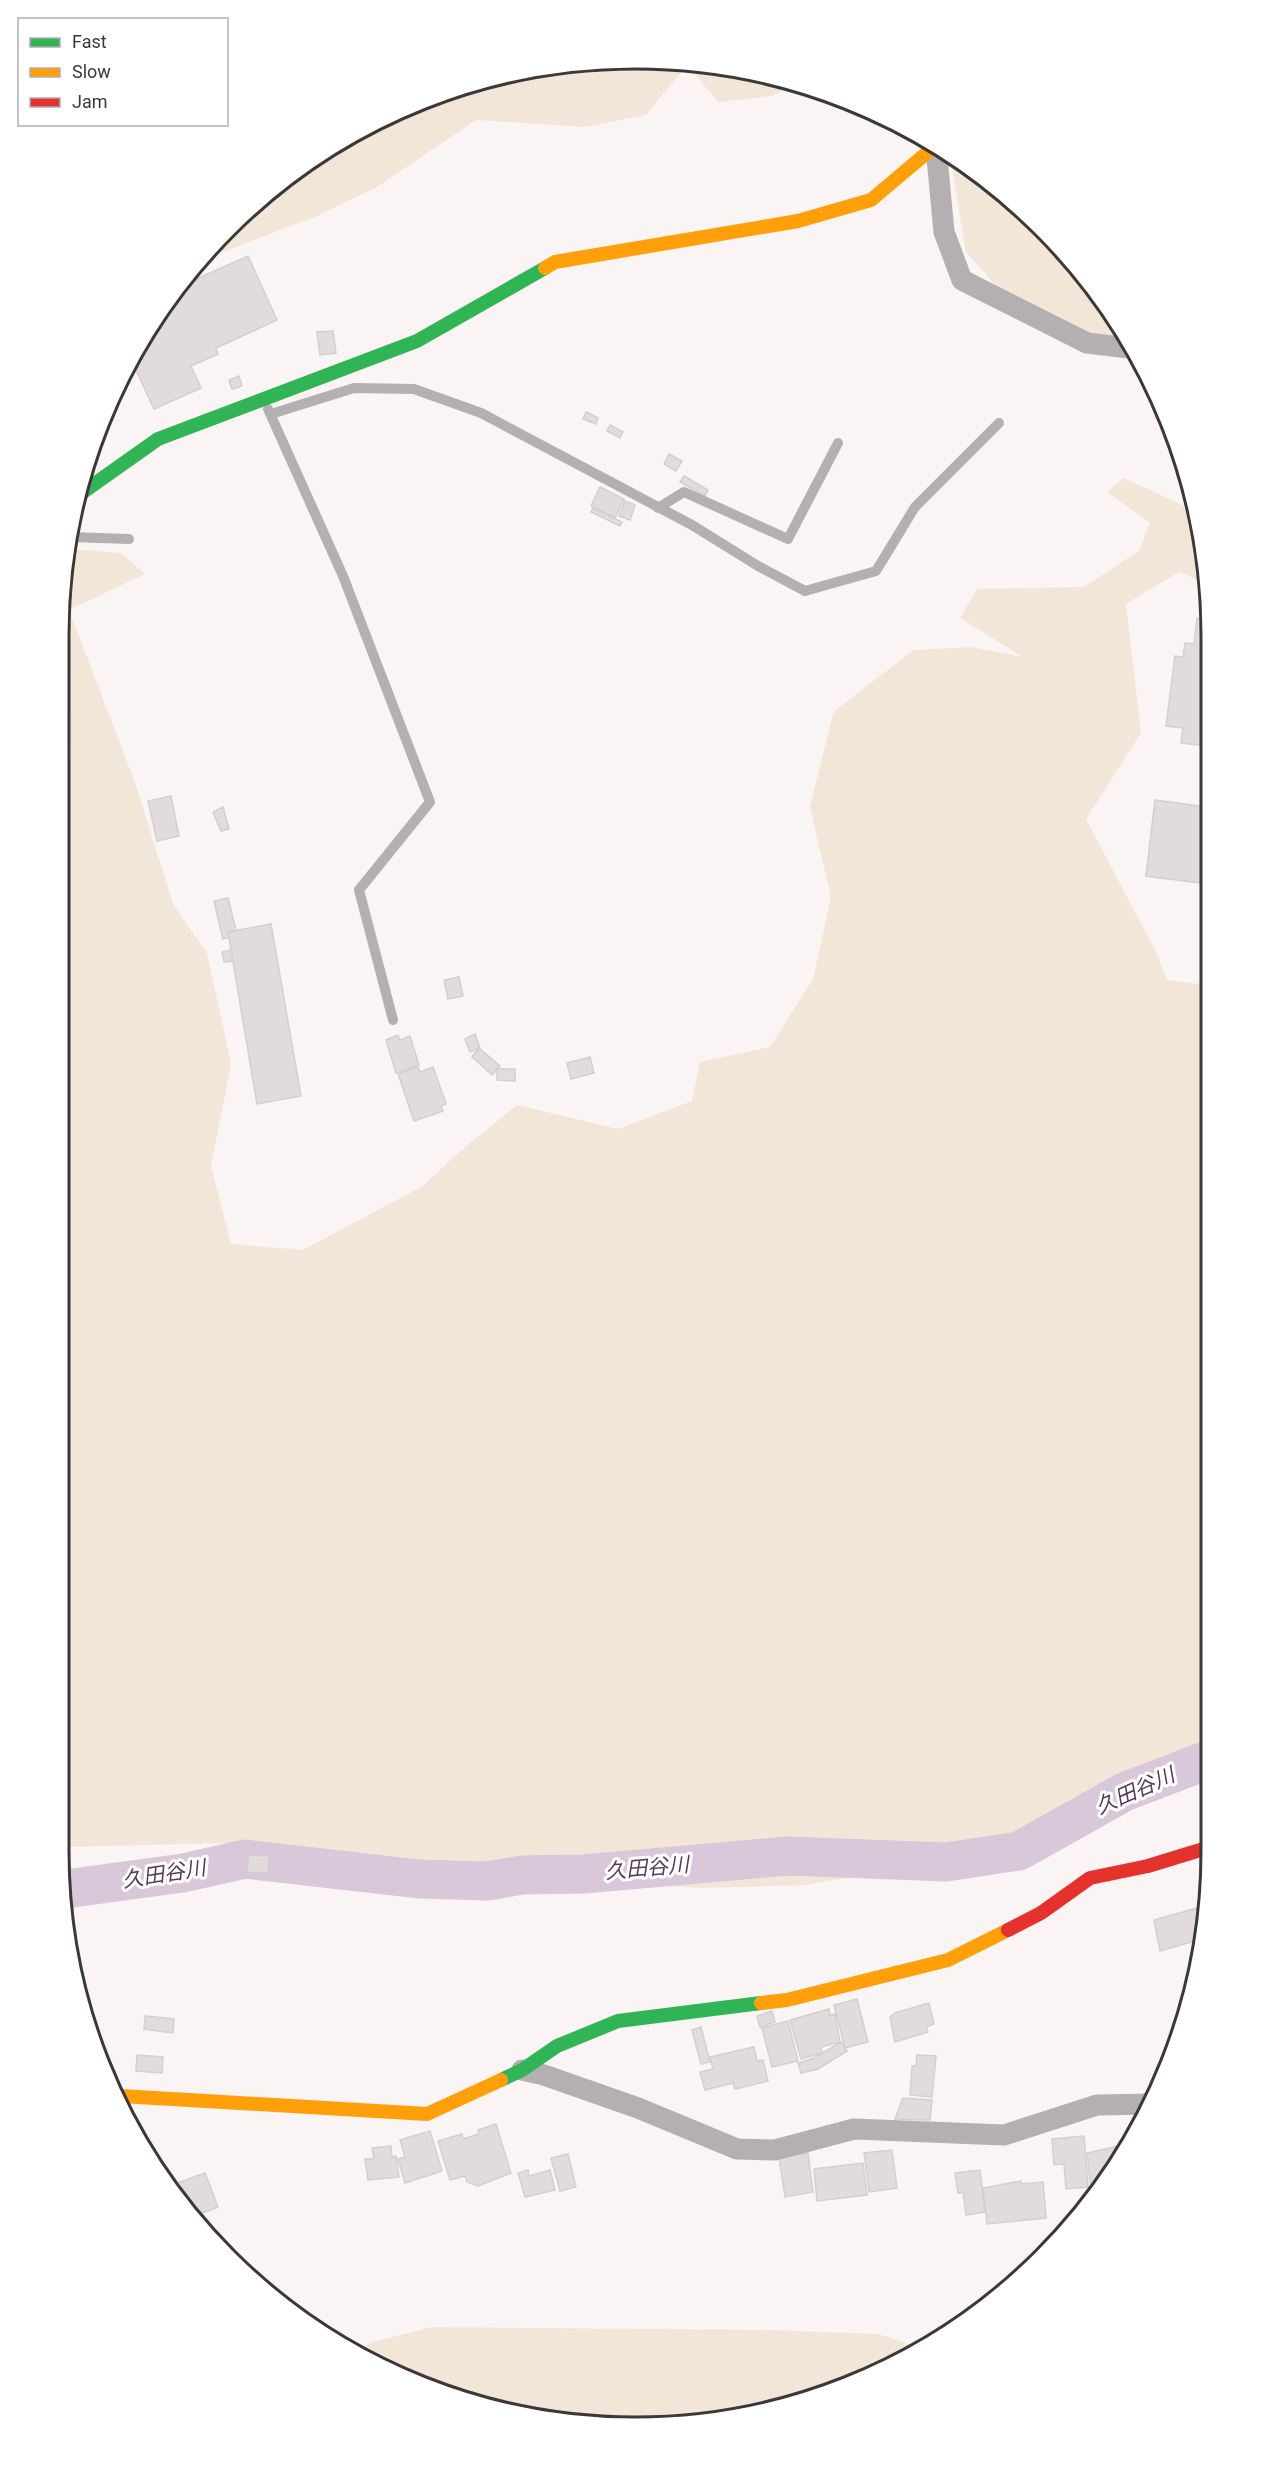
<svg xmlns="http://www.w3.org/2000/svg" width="1270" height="2486" font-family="Roboto,'Noto Sans JP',sans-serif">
  <rect width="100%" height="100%" fill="#faf4f4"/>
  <g fill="#f2e6d8">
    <path d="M672,60L784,78L797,83L772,96L718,102L687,65L646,115L585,127L476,120L377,187L317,216L199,261L255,202L346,136L449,89L559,63Z"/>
    <path d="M950,156L986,178L1093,284L1126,343L1081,332L998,288L966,252Z"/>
    <path d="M1124,478L1193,510L1207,559V583L1179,572L1126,604L1141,733L1086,819L1155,950L1167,980L1208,985L1210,1775L1144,1805L1016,1841L909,1867L806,1885L705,1888L536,1880L228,1843L59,1847L60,598L68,549L121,553L145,574L69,610L134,780L174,906L207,953L231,1064L211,1166L231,1244L303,1250L423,1186L458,1153L517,1105L618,1129L692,1101L700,1062L770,1047L813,979L831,897L810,807L834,711L914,650L972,647L1023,657L960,618L977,589L1084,587L1139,551L1150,523L1107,492Z"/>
    <path d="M432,2327L767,2330L878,2334L919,2347L890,2368L710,2423L522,2416L352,2352L373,2342Z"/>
  </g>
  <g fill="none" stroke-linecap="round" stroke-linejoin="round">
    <path stroke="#d8c8d9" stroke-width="39" d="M65,1889L183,1873L245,1859L419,1879L488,1881L522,1875L583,1874L788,1856L946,1862L1019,1851L1124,1792L1210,1759"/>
  </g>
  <g fill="#e1dcdb" stroke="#d3cfce" stroke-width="1.5">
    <path d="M248,256L277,320L216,348L218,354L191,366L201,388L154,409L131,359L174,289Z"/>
    <path d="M333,331L336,353L320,355L317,332Z"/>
    <path d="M239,376L242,386L232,389L229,380Z"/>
    <path d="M586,412L598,418L596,424L583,419Z"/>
    <path d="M610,425L623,432L620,438L607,431Z"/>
    <path d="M669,454L682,461L676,471L664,464Z"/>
    <path d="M684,476L708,490L705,496L680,482Z"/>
    <path d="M600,487L624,499L615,518L591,506Z"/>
    <path d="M625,501L635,505L630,520L619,516Z"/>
    <path d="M593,508L622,522L620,526L591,512Z"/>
    <path d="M1197,618L1207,619V746L1181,743L1183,728L1166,726L1175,656L1183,657L1185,643L1194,644Z"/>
    <path d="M171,796L179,836L157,841L148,801Z"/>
    <path d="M1155,800L1207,807V884L1146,876Z"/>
    <path d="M223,807L229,829L221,831L213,812Z"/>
    <path d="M228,898L236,930L228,932L229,937L223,939L214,901Z"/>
    <path d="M271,924L301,1096L257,1104L228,932Z"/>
    <path d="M231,950L233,961L224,962L222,952Z"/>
    <path d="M459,977L463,996L448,999L444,980Z"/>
    <path d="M475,1034L480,1048L470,1052L465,1039Z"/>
    <path d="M398,1035L400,1040L410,1036L419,1065L396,1073L386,1040Z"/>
    <path d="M479,1048L500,1066L492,1075L472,1057Z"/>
    <path d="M590,1057L594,1073L571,1079L567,1063Z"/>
    <path d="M418,1067L420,1072L433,1067L446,1104L441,1106L443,1111L414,1121L398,1074Z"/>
    <path d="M497,1069H515V1081L497,1080Z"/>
    <path d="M249,1855L269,1856L268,1873L247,1872Z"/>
    <path d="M1197,1908L1203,1930L1202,1939L1160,1951L1154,1920Z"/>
    <path d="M857,1999L868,2042L845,2048L834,2005Z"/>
    <path d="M929,2003L934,2024L926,2027L928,2032L895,2042L890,2017L895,2013Z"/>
    <path d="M829,2009L830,2015L835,2014L840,2042L821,2047L822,2053L801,2059L790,2020Z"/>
    <path d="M772,2011L775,2022L760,2027L757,2016Z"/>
    <path d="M145,2016L174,2019L173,2033L144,2029Z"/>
    <path d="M788,2021L798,2061L772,2067L762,2028Z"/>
    <path d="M701,2027L710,2062L701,2064L692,2030Z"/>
    <path d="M841,2042L847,2051L818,2069L801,2073L798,2063L814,2058Z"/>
    <path d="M754,2047L757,2061L763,2060L768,2081L735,2089L733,2083L705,2090L700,2072L713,2069L710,2057Z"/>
    <path d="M137,2055L163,2057L162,2073L136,2071Z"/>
    <path d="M917,2055L936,2056L932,2097L910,2095L912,2066H916Z"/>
    <path d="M903,2098L932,2100L930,2120L895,2119Z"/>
    <path d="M496,2124L511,2173L478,2186L467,2182L465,2176L450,2180L438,2141L462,2134L463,2139L479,2134L478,2130Z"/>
    <path d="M430,2131L442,2171L405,2183L398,2159L405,2157L400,2140Z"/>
    <path d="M1084,2136L1088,2187L1066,2189L1064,2164L1054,2165L1052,2139Z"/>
    <path d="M391,2146L392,2157L396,2156L399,2177L368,2180L365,2159H374L372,2148Z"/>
    <path d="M1118,2146L1120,2150L1091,2191L1087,2153Z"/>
    <path d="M892,2150L897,2188L869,2192L864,2153Z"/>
    <path d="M808,2153L813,2192L785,2197L779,2157Z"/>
    <path d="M568,2154L576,2187L560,2191L551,2158Z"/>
    <path d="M863,2163L867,2195L817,2201L814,2169Z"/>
    <path d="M528,2170L529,2176L550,2170L555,2190L525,2197L518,2173Z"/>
    <path d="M980,2170L985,2212L966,2215L963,2192L958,2193L955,2173Z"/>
    <path d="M205,2173L218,2207L192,2217L178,2202L171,2189L173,2188L172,2185Z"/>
    <path d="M1021,2181V2184L1043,2182L1046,2218L987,2224L983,2188Z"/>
  </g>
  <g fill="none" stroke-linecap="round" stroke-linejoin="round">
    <g stroke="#b4b0b2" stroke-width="10">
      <path d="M268,409L343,576L430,802L359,890L393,1020"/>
      <path d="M271,414L354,388L414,389L481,413L692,525L758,566L805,591L876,571L915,507L999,423"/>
      <path d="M658,508L684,492L788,539L838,443"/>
      <path d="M70,537L129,539"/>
    </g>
    <g stroke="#b4b0b2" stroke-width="21">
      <path d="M936,147L944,232L962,280L1087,343L1129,348"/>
      <path d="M522,2070L544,2075L638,2108L737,2149L775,2150L854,2129L1004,2135L1097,2105L1153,2104"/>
    </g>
    <g stroke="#30b455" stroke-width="14">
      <path d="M76,497L158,439L417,341L545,268"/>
      <path d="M501,2080L522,2070L557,2046L618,2021L761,2003"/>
    </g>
    <g stroke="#ff9f0a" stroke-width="14">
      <path d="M545,268L555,262L798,221L871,200L935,146"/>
      <path d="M761,2003L787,2000L948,1960L1008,1930"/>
      <path d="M121,2096L427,2114L501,2080"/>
    </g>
    <path stroke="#e5322d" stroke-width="14" d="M1008,1930L1041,1913L1090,1878L1148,1866L1210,1847"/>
  </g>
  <g text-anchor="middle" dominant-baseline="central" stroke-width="6" stroke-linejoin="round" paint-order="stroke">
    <g font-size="21" font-style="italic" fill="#57395e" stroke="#fff">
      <text transform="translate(1135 1791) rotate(-24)">久田谷川</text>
      <text transform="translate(647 1868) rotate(-5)">久田谷川</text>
      <text transform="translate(164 1874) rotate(-9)">久田谷川</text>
    </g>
  </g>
  <path d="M0 0H1270V2486H0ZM635 69H635A566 566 0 0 1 1201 635V1851A566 566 0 0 1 635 2417H635A566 566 0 0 1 69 1851V635A566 566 0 0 1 635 69Z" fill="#fff" fill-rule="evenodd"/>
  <path fill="none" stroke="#3d3838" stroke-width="3" d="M635 69H635A566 566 0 0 1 1201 635V1851A566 566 0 0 1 635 2417H635A566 566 0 0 1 69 1851V635A566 566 0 0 1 635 69Z"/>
  <rect x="18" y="18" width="210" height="108" fill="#ffffff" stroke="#b1afaf" stroke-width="1.5"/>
  <rect x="30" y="38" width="30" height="9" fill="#30b455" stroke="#b1afaf" stroke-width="1.5"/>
  <text x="72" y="48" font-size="18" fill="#3d3838">Fast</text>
  <rect x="30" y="68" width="30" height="9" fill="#ff9f0a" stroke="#b1afaf" stroke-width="1.5"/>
  <text x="72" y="78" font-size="18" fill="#3d3838">Slow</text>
  <rect x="30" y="98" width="30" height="9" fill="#e5322d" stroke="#b1afaf" stroke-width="1.5"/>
  <text x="72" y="108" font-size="18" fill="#3d3838">Jam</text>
</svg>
